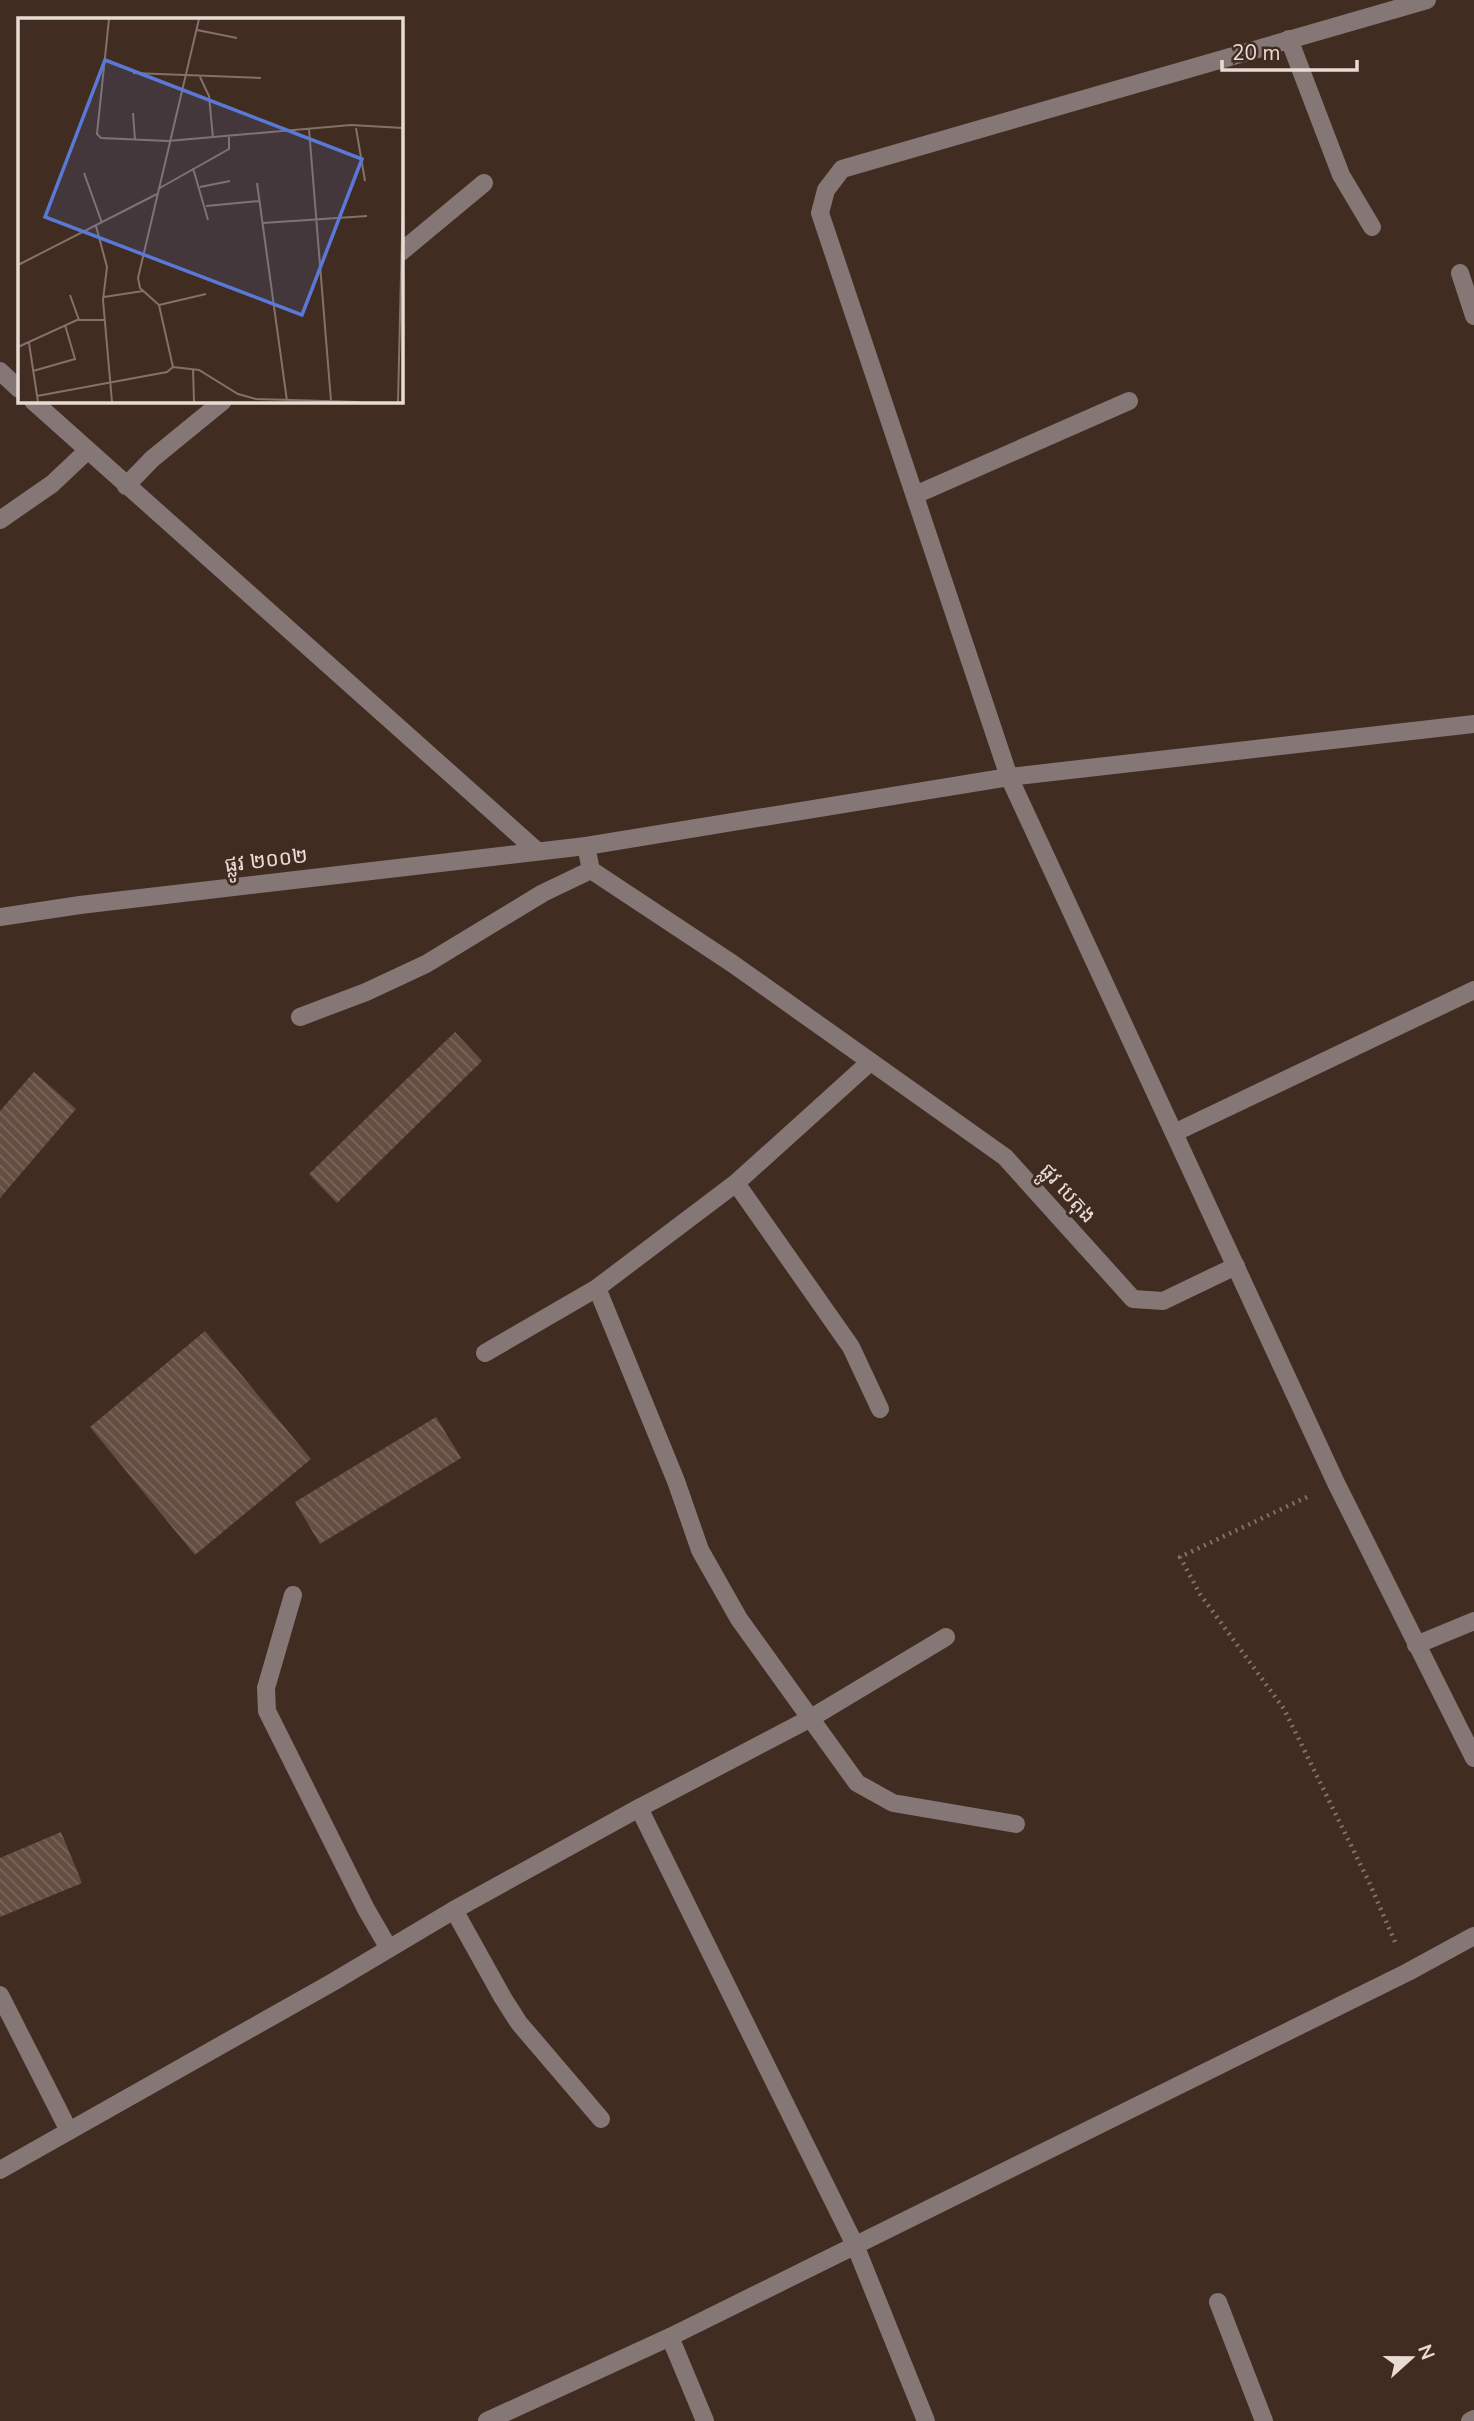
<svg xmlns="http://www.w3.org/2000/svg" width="1474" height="2421" font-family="'Nunito Sans','Noto Sans Khmer',sans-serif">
  <defs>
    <pattern id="building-back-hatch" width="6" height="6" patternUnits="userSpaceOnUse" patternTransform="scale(1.75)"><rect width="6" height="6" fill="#644e41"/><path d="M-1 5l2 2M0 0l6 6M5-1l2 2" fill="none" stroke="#7a675c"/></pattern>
  </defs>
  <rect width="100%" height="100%" fill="#402c21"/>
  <g fill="url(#building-back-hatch)">
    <path d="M455,1032L482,1061L337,1203L309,1174Z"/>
    <path d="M34,1072L76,1109L0,1198V1111Z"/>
    <path d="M205,1331L311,1459L195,1555L90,1427Z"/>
    <path d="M436,1417L461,1458L320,1544L295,1502Z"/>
    <path d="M61,1832L82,1883L0,1917V1858Z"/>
  </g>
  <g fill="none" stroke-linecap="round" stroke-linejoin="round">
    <path stroke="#837168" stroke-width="4.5" stroke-dasharray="2 5" stroke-linecap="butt" d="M1307,1497L1180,1557L1200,1594L1284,1709L1369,1882L1395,1942"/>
    <g stroke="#847775" stroke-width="18">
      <path d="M1427,0L842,169L826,190L820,213L1009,777L1336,1483L1474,1758"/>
      <path d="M1289,39L1341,175L1372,227"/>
      <path d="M401,252L484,183"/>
      <path d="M1460,273L1474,316"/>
      <path d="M0,371L19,389"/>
      <path d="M33,401L537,851"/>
      <path d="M126,486L152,459L223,401"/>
      <path d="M915,495L1129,401"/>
      <path d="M0,520L52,484L87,451"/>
      <path d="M586,846L591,870L733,964L1005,1157L1133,1299L1163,1301L1236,1266"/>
      <path d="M0,917L80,905L586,846L1009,777L1474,724"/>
      <path d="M300,1017L366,992L426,964L543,893L591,870"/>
      <path d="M1174,1133L1474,990"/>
      <path d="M736,1183L851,1347L880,1409"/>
      <path d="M597,1288L676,1481L700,1550L739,1619L857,1783L893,1803L1016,1824"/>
      <path d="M485,1353L597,1288L736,1183L870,1062"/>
      <path d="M293,1595L266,1688L267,1711L366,1909L388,1947"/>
      <path d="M1416,1645L1474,1621"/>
      <path d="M639,1808L855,2245L926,2421"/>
      <path d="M454,1910L503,1998L519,2023L601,2119"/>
      <path d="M0,1995L69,2131"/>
      <path d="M0,2170L333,1982L454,1910L639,1808L811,1718L946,1637"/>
      <path d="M1218,2302L1264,2421"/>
      <path d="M670,2337L705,2421"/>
      <path d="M487,2421L670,2337L1408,1972L1474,1936"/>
      <path d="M1470,2421L1474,2419"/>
    </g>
  </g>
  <g text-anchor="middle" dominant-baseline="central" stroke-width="6" stroke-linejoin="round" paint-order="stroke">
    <g font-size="21" fill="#e8dbd3" stroke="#402c21">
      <text transform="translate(266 860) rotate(-7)">ផ្លូវ ២០០២</text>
      <text transform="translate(1068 1193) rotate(48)">ផ្លូវ បេតុង</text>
    </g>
  </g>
  <g transform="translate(18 18)">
    <rect width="385" height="385" fill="#402c21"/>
    <path fill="none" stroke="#837268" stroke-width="2" d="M91,1L79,116L83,120L150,123L333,107L385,110M179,12L219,20M115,55L243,60M182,59L191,78L195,120M115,95L117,122M338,110L347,163M291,111L313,383M175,150L190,202M66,155L84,205M239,165L269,383M182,169L212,163M140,171L211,131V119M188,188L242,183M245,205L349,198M78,208L89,249L85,282L94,384M0,247L139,176M52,277L61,302M86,279L125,273M141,287L188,276M11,325L20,384M0,329L59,302H87M155,349L141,287L122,270L120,260L181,1M155,349L181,352L220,376L238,381L341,384M175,351L176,384M15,353L57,341L47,307M19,378L149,354L155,349M380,384L385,173"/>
    <path fill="#5a78d6" fill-opacity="0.15" stroke="#5a78d6" stroke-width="3.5" d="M87,42L344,141L284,297L27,199Z"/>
    <rect width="385" height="385" fill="none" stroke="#e8dbd3" stroke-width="3.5"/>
  </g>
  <g transform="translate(1411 2358) rotate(69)" stroke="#402c21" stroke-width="5" paint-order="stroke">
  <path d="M0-5L12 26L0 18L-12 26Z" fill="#e8dbd3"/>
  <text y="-10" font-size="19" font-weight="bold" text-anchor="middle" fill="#e8dbd3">N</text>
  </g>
  <path d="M1222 60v10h135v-10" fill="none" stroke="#e8dbd3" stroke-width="3.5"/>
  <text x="1232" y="60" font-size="21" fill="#e8dbd3" stroke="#402c21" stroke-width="5" paint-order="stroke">20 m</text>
</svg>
